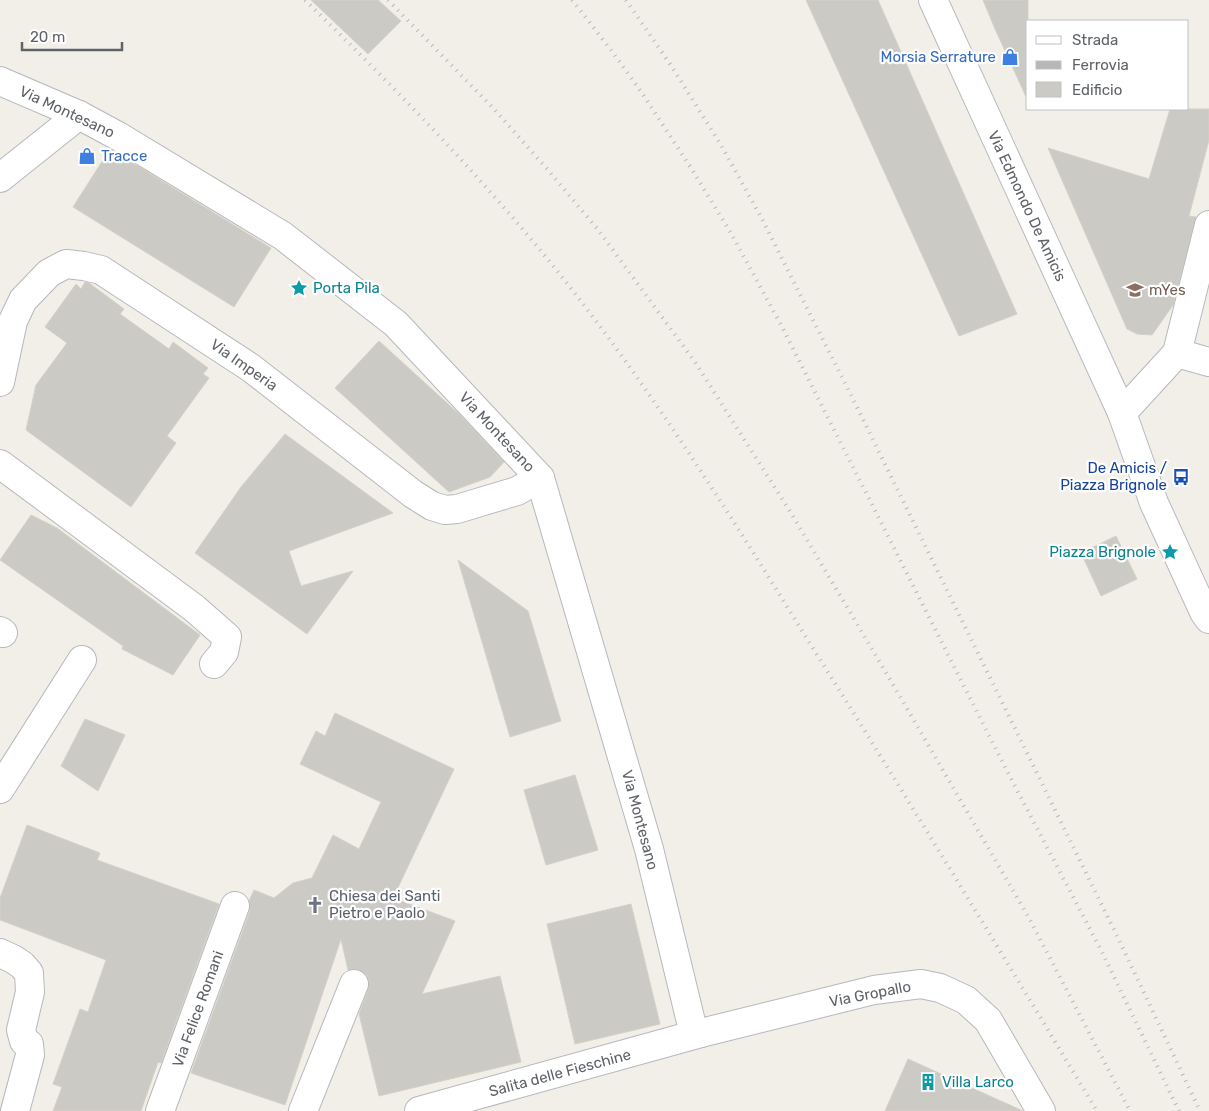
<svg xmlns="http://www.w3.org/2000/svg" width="1209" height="1111" font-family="Rubik,sans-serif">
  <rect width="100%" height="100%" fill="#f1efe8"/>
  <g fill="#cccac5" stroke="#d6d1c6">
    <path d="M311,0H378L401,21L368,54Z"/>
    <path d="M806,0H878L1017,314L959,336Z"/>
    <path d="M983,0H1028V101L995,29Z"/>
    <path d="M1170,109H1209V140L1189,216L1196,217L1173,305L1152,335L1137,334L1127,329L1048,148L1149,179Z"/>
    <path d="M110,149L271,248L234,307L73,207Z"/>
    <path d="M85,282L89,283L124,309L120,314L169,349L173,342L208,368L203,374L209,378L167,436L176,443L131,507L26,430L36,385L67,343L45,327L76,284L81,289Z"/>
    <path d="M379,341L459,414L504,462L490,477L449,492L335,388Z"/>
    <path d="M285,434L393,513L289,551L301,586L353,571L307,634L195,553L241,487Z"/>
    <path d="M31,515L57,528L200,635L173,675L122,649L123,646L0,560Z"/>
    <path d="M1116,536L1137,579L1101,596L1081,553Z"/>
    <path d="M458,560L528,611L561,721L510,737Z"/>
    <path d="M335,713L454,769L393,898L455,921L422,994L500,976L521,1062L379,1096L359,1014L368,990L369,981L367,975L360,970L352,969L348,970L341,939L285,1105L191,1073L250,911L249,901L254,890L274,898L293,883L312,878L333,835L359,849L381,802L300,764L316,731L325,736Z"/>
    <path d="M85,719L125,735L98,791L61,766Z"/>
    <path d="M575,775L598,850L546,865L524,790Z"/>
    <path d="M27,825L100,853L97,860L219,904L161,1063L158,1062L141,1111H53L62,1087L53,1084L80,1009L88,1012L106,960L0,920V898Z"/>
    <path d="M631,904L660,1024L575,1044L547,924Z"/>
    <path d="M908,1059L1023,1111H885Z"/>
  </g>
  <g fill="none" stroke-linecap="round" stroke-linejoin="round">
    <g stroke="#b5b8bc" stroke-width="30">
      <g id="minor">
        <path d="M0,81L79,115L118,136L283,236L396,324L540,478L649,849L692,1026L701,1033"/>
        <path d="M0,178L79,115"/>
        <path d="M1177,353L1209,362"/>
        <path d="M0,382L13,321L23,300L49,273L66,264L84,266L101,270L251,368L413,494L432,506L445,510L457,509L517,491L540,478"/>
        <path d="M1122,413L1177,353L1209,225"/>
        <path d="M0,464L194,608L227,637L224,652L214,664"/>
        <path d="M0,631L3,633"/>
        <path d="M0,789L82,660"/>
        <path d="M0,953L13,959L22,965L29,973L30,992L21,1030L24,1041L29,1044L30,1055L15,1111"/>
        <path d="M160,1111L235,906"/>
        <path d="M303,1111L354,984"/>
        <path d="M419,1111L701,1033L874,990L921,984L940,988L966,1000L988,1020L1041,1111"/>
      </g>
    </g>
    <g stroke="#b6babf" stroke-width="30">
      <path id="secondary" d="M933,0L1122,413L1154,503L1204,612L1209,619"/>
    </g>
    <use href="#minor" stroke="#fff" stroke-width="28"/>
    <use href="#secondary" stroke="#fff" stroke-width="28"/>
    <g stroke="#b6b7b8" stroke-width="4" stroke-dasharray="1 6" stroke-linecap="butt">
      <path d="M305,0C392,85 477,172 554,267C649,385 729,513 809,642C907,797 1002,954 1097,1111"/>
      <path d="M388,0L494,109L548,170L599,231L695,362L791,513L888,676L1029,918L1130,1111"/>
      <path d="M572,0L611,50L642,93L693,171L732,235L781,325L1007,771L1101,950L1179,1111"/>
      <path d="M626,0L672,67L721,145L762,219L849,391L1119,940L1200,1111"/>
    </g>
  </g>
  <defs>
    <g id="shop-bare" transform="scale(1.35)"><path d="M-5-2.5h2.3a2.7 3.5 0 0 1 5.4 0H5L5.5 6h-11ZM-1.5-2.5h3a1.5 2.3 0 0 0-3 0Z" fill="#3f7fe0" stroke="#fff" stroke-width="2.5" paint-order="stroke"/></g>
    <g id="sight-bare" transform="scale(1.35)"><path d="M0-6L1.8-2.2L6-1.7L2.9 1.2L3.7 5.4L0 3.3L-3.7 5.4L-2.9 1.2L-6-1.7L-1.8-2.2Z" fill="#0f9aa8" stroke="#fff" stroke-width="2.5" paint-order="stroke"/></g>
    <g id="school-bare" transform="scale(1.35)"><path d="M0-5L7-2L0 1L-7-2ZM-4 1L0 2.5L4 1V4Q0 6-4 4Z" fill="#8d6e63" stroke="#fff" stroke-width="2.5" paint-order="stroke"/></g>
    <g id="bus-bare" transform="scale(1.35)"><path d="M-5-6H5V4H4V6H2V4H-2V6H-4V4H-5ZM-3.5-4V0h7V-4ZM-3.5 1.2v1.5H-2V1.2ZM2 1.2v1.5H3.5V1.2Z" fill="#1a4fb4" stroke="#fff" stroke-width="2.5" paint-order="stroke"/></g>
    <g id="church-bare" transform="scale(1.35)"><path d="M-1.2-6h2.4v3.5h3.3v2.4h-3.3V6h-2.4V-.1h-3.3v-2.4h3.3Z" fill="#6b7280" stroke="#fff" stroke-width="2.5" paint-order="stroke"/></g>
    <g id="building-bare" transform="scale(1.35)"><path d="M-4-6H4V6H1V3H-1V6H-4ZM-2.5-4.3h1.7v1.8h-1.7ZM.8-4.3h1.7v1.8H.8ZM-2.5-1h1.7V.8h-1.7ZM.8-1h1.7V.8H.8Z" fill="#0f9aa8" stroke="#fff" stroke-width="2.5" paint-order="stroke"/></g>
  </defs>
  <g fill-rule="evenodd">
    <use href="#shop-bare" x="1010" y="57"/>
    <use href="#shop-bare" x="87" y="156"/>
    <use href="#sight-bare" x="299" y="288"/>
    <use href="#school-bare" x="1135" y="290"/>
    <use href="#bus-bare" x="1181" y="477"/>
    <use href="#sight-bare" x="1170" y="552"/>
    <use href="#church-bare" x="315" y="905"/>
    <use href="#building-bare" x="928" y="1082"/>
  </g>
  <g text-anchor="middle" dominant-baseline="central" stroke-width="4.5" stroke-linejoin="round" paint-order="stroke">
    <g font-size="15" fill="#366cbe" stroke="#fff" text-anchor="end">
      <text x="996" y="57">Morsia Serrature</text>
      <text x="101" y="156" text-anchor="start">Tracce</text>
    </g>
    <g font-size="15" fill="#5f6368" stroke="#fff">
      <text transform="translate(67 112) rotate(25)">Via Montesano</text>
      <text transform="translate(1027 206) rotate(65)">Via Edmondo De Amicis</text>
      <text transform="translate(244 365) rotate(35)">Via Imperia</text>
      <text transform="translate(497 432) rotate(47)">Via Montesano</text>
      <text transform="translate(640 820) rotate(75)">Via Montesano</text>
      <text transform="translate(870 994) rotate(-11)">Via Gropallo</text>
      <text transform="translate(198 1009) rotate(-70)">Via Felice Romani</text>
      <text transform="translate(560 1073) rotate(-15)">Salita delle Fieschine</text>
    </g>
    <g font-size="15" fill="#0d838f" stroke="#fff" text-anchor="start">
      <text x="313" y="288">Porta Pila</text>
      <text x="1156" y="552" text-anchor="end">Piazza Brignole</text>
      <text x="942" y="1082">Villa Larco</text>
    </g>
    <g font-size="15" fill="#785e54" stroke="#fff" text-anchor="start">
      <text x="1149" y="290">mYes</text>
    </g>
    <g font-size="15" fill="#164399" stroke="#fff" text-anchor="end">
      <text x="1167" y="468">De Amicis /<tspan x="1167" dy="17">Piazza Brignole</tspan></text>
    </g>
    <g font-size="15" fill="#5b616d" stroke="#fff" text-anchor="start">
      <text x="329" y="896">Chiesa dei Santi<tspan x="329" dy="17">Pietro e Paolo</tspan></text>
    </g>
  </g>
  <rect x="1026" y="20" width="162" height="90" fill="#ffffff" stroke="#bfc1c3"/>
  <rect x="1036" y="36" width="25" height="8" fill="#ffffff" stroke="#bfc1c3"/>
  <text x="1072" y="45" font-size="15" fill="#5f6368">Strada</text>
  <rect x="1036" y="61" width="25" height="8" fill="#b6b7b8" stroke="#bfc1c3"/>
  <text x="1072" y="70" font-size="15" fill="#5f6368">Ferrovia</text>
  <rect x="1036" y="82" width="25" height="15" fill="#cccac5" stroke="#bfc1c3"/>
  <text x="1072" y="95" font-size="15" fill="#5f6368">Edificio</text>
  <path d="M22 42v8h100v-8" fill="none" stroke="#5f6368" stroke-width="2.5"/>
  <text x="30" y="42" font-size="15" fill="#5f6368" stroke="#ffffff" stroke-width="4" paint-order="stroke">20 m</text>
</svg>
